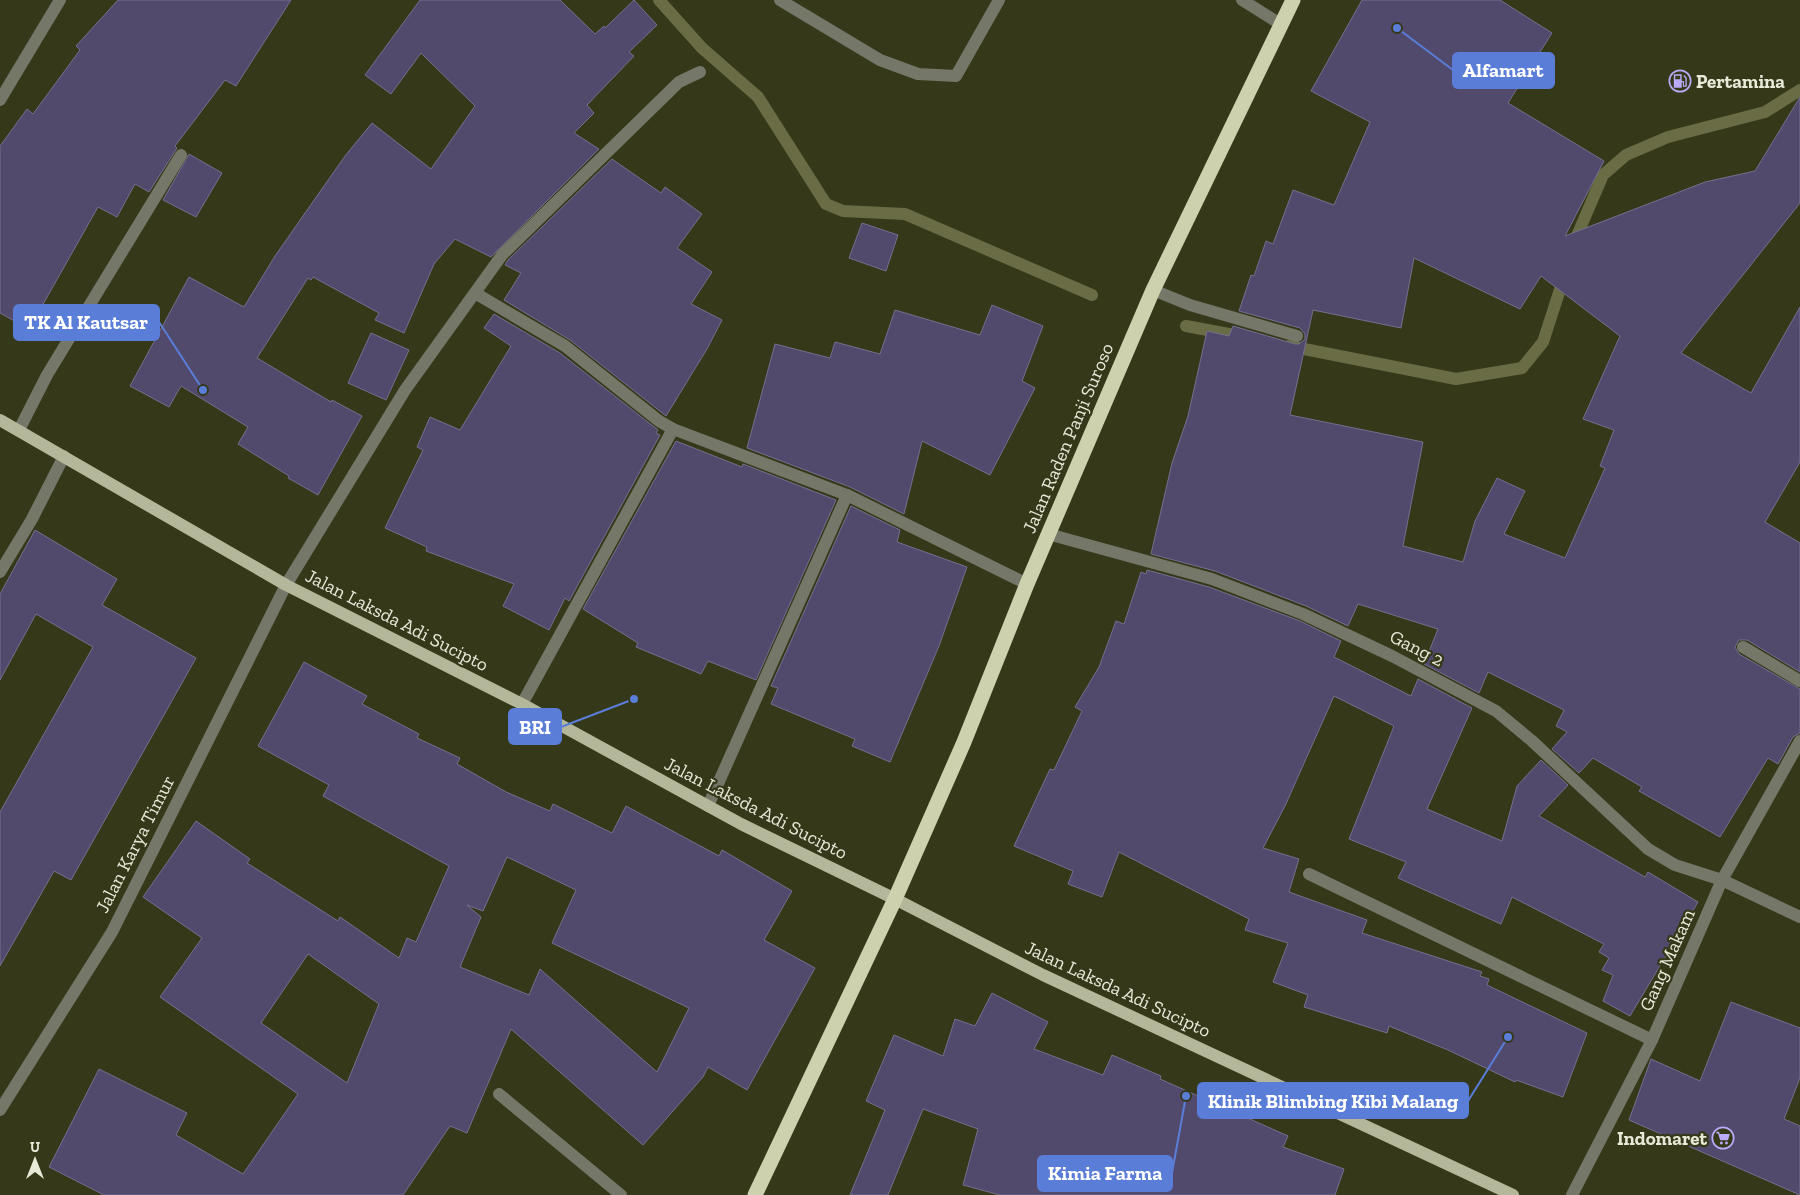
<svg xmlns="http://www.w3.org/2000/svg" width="1800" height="1195" font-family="'Zilla Slab',serif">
  <rect width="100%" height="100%" fill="#36381a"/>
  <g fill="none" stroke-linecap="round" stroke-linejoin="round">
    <g stroke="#696c44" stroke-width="12">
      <path d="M659,0L702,48L758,97L826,204L843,211L905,214L1092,295"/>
      <path d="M1573,245L1603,175L1626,155L1668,137L1765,112L1800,90"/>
      <path d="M1186,326L1245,337"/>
      <path d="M1289,346L1456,379L1522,368L1543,342L1565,274"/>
    </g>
  </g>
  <g fill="#514a6d" stroke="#756f8e" fill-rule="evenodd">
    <path d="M118,0H291L236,86L225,80L175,146L177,148L149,192L135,184L117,217L98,207L29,329L0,313V146L27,109L33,114L80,50L76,46Z"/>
    <path d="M420,0H560L595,34L604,26L605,28L634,0L657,25L629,52L634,56L587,105L594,113L574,133L599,149L491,257L455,239L434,264L404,333L375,320L379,313L313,277L311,280L308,278L257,358L331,402L332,400L362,416L318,495L288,478L289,476L238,444L248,427L181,386L169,407L130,386L189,277L244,307L275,256L345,156L372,123L431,169L475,106L421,53L391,94L365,75Z"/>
    <path d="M1362,0H1500L1552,33L1508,103L1604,161L1565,236L1705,182L1755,171L1800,97V203L1681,353L1751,393L1800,307V462L1765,522L1800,543V672L1747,640H1739L1735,647L1739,654L1800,689V733L1793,737L1778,764L1768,758L1720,837L1639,791L1642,787L1593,758L1579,773L1552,749L1567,732L1556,726L1564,710L1488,672L1479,693L1424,664L1438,629L1358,604L1348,626L1306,606L1215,571L1151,554L1172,463L1188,416L1207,331L1229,336L1233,326L1295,344H1299L1305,339V334L1300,328L1239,311L1251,275L1254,276L1266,241L1273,244L1293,190L1334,205L1370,122L1311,91ZM1414,258L1520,309L1541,276L1620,336L1583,419L1614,430L1600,466L1605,468L1565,558L1504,534L1525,491L1497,478L1475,521L1463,562L1403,546L1423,442L1290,415L1313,310L1401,328Z"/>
    <path d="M189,154L222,173L196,217L163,200Z"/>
    <path d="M612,159L661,193L665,187L702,214L677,248L712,272L691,304L722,320L707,349L666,416L570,340L504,300L521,273L505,265L508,260Z"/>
    <path d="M862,223L898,235L886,271L849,258Z"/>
    <path d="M992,305L1043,326L1022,381L1035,388L990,475L922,441L904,514L850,487L747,448L775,344L830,358L835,342L880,354L895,310L980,335Z"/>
    <path d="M494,314L560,353L658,430L656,433L660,435L569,601L565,598L549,630L503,606L514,584L426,551L427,547L385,528L423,450L417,447L430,417L460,430L511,346L484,328Z"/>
    <path d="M371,333L409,350L386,400L348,383Z"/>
    <path d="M676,441L742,467L743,464L836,500L756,680L708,661L701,674L636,647L638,643L583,609Z"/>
    <path d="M851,506L900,530L897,542L967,567L939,646L890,762L852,746L855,739L771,704L778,688L771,686Z"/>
    <path d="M35,530L117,579L102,605L196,658L71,880L54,871L0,966V812L93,647L36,614L0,680V594Z"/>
    <path d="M1147,570L1209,587L1300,621L1341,641L1334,657L1411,696L1418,679L1472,708L1427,809L1502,841L1517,786L1541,760L1568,785L1539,816L1645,877L1648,872L1698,902L1630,1016L1603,1001L1613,975L1602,970L1609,958L1599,952L1604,944L1512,897L1501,924L1398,878L1406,862L1349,839L1394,726L1334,696L1285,806L1263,848L1299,859L1289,892L1367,920L1362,933L1482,972L1480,976L1489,979L1487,985L1587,1033L1563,1097L1516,1080L1515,1082L1448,1050L1389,1026L1387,1033L1304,1007L1308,995L1273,982L1288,943L1245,930L1249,919L1119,852L1102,897L1068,884L1073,871L1014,846L1050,769L1054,770L1082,711L1075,707L1099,667L1116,621L1124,624L1141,572L1146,574Z"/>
    <path d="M304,662L367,696L362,704L419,734L417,738L460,758L457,764L506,792L550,811L553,804L612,833L626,806L719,856L722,850L792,891L764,940L815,968L747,1090L708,1067L703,1077L643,1145L511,1029L467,1133L450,1126L403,1195H104L49,1167L99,1069L187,1113L176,1135L243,1174L298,1094L160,997L202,938L143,897L196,821L250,859L247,863L338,921L340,917L399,958L407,938L416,942L449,866L323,796L329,785L258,746ZM507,857L576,890L552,943L689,1008L657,1072L540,969L529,995L460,967L481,917L467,905L483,911ZM308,954L379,1004L347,1083L261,1023Z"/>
    <path d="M992,993L1048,1022L1034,1049L1103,1075L1112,1055L1161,1076L1160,1079L1288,1136L1283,1147L1344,1169L1335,1195H1000L963,1185L978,1129L923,1109L888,1195H850L885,1110L866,1101L894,1035L943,1056L955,1019L975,1026Z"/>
    <path d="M1731,1002L1800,1028V1078L1784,1119L1800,1126V1195L1629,1120L1651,1059L1700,1081Z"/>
  </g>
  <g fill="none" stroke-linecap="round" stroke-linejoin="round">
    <g stroke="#757769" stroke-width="12">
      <path d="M780,0L880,60L918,74L956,76L999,0"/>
      <path d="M1242,0L1282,25"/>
      <path d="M0,100L60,0"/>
      <path d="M1153,290L1190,305L1297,336"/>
      <path d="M475,293L565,346L659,421L673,429L847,495L1027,584"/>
      <path d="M19,430L47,375L181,155"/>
      <path d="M1048,534L1212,579L1303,614L1392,656L1496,711L1531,740L1648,849L1675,865L1722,880L1800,917"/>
      <path d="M0,572L32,519L64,456"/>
      <path d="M1743,647L1800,681"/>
      <path d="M522,704L673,429"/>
      <path d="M708,806L847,495"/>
      <path d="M1309,874L1652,1040"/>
      <path d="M499,1094L621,1195"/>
      <path d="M0,1110L112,932L286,585L405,390L502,255L679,82L700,72"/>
      <path d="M1572,1195L1652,1040L1722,880L1800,741"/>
    </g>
    <path stroke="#b4b79a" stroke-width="12" d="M0,420L286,585L522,704L741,824L895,899L1043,975L1513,1195"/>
    <path stroke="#cdd1ae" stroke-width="15" d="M755,1195L895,899L964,742L1027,584L1153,290L1293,0"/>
  </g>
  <defs>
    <g id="fuel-ring" transform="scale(1.125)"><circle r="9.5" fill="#36381a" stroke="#baaaf7" stroke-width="1.5"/><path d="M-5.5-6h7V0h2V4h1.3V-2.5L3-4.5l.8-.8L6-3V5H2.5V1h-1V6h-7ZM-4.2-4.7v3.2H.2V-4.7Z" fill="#baaaf7"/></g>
    <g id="supermarket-ring" transform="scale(1.125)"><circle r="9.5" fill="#36381a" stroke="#baaaf7" stroke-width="1.5"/><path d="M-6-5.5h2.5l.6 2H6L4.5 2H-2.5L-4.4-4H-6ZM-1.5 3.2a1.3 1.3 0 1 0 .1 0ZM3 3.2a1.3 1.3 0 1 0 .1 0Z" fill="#baaaf7"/></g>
  </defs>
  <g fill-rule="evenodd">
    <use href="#fuel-ring" x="1680" y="81"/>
    <use href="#supermarket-ring" x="1723" y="1138"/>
  </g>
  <g text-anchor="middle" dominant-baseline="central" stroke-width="4.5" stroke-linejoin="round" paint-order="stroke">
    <g font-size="19" font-weight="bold" fill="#e8ead8" stroke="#36381a" text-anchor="start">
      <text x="1696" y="81">Pertamina</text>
      <text x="1707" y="1138" text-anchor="end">Indomaret</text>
    </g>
    <g font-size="19" fill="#e8ead8" stroke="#36381a">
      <text transform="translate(1068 438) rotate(-67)">Jalan Raden Panji Suroso</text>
      <text transform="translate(397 620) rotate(27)">Jalan Laksda Adi Sucipto</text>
      <text transform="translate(1417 648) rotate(27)">Gang 2</text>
      <text transform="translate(756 808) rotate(27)">Jalan Laksda Adi Sucipto</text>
      <text transform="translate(135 844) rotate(-63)">Jalan Karya Timur</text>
      <text transform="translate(1667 960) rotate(-66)">Gang Makam</text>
      <text transform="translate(1118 989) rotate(25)">Jalan Laksda Adi Sucipto</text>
    </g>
  </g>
  <path fill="none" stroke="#5a7dd8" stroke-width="2" d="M1397 28L1453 70M203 390L159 322M634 699L561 727M1508 1037L1468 1101M1186 1096L1172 1173"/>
  <g fill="#5a7dd8" stroke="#36381a" stroke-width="2">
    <circle cx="1397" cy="28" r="5"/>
    <circle cx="203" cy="390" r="5"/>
    <circle cx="634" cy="699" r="5"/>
    <circle cx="1508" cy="1037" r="5"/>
    <circle cx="1186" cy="1096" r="5"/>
  </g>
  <g fill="#5a7dd8" stroke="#5a7dd8" stroke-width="2">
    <rect x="1453" y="53" width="101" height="35" rx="5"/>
    <rect x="14" y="305" width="145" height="35" rx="5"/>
    <rect x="509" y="709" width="52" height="35" rx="5"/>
    <rect x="1198" y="1083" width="270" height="35" rx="5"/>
    <rect x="1038" y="1156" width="134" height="35" rx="5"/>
  </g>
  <g font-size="20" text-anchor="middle" font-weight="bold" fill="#fff">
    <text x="1503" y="77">Alfamart</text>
    <text x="86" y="329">TK Al Kautsar</text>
    <text x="535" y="734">BRI</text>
    <text x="1333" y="1108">Klinik Blimbing Kibi Malang</text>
    <text x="1105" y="1180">Kimia Farma</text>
  </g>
  <g transform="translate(35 1160)" stroke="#36381a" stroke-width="4" paint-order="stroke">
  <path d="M0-4L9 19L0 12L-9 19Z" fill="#e8ead8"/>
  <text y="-8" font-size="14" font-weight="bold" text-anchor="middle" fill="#e8ead8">U</text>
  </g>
</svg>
